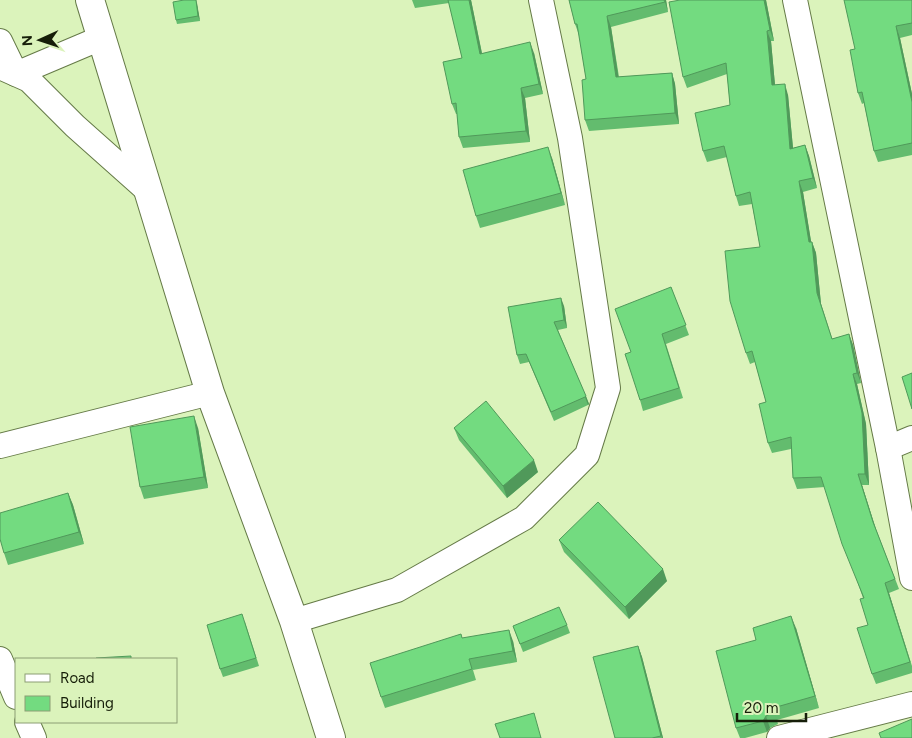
<svg xmlns="http://www.w3.org/2000/svg" width="912" height="738" font-family="Figtree,sans-serif">
  <rect width="100%" height="100%" fill="#dbf3bb"/>
  <g fill="none" stroke-linecap="round" stroke-linejoin="round">
    <g stroke="#657a47" stroke-width="26">
      <g id="street">
        <path d="M795,0L888,448L912,578"/>
        <path d="M0,41L16,74L101,38"/>
        <path d="M0,67L29,80L75,126L148,191"/>
        <path d="M0,446L210,393"/>
        <path d="M888,448L912,438"/>
        <path d="M294,621L397,590L524,518L587,455L608,388L570,138L541,0"/>
        <path d="M0,659L16,697"/>
        <path d="M27,722L34,738"/>
        <path d="M779,738L912,704"/>
      </g>
    </g>
    <g stroke="#657a47" stroke-width="30">
      <path id="secondary" d="M90,0L210,393L294,621L331,738"/>
    </g>
    <use href="#street" stroke="#fff" stroke-width="24"/>
    <use href="#secondary" stroke="#fff" stroke-width="28"/>
  </g>
  <g fill="#63bc6e">
    <path d="M196,0L200,21L177,24L176,20Z"/>
    <path d="M412,0H471L482,53H534L543,94L525,98L530,142L463,148L459,137L457,114H456L452,104L462,58L449,3L415,8Z"/>
    <path d="M569,0H666L668,12L611,27L619,77L672,73L675,84L679,124L589,131L585,120L586,79L579,35L575,24Z"/>
    <path d="M680,0H766L774,41H771L775,85L788,95L793,148L805,145L809,156L817,188L803,192L811,242H812L816,253L821,304L832,339L849,334L853,345L861,383L857,384L866,424L869,485H862L876,529L899,589L889,593L912,666V673L876,684L872,674L868,625L863,598L825,487L797,489L793,478L791,449L772,453L768,443L766,402L755,362L750,364L746,353L760,247L752,204L739,206L736,196L727,157L707,162L703,151L730,105L727,74L687,88L683,77Z"/>
    <path d="M912,0V35L900,38L912,94V155L878,162L874,151L864,103L862,104L858,93L855,49Z"/>
    <path d="M552,158L565,205L480,228L476,216Z"/>
    <path d="M671,287L689,335L666,344L683,398L643,411L640,400L631,352Z"/>
    <path d="M564,306L567,328L558,330L589,404L588,405L554,421L529,362L520,364L517,355Z"/>
    <path d="M198,428L208,488L144,499L140,487Z"/>
    <path d="M454,428L538,472L507,498L459,440Z"/>
    <path d="M68,493L73,505L84,544L8,565L4,553Z"/>
    <path d="M559,540L667,581L629,619L564,552Z"/>
    <path d="M245,622L259,666L223,677L220,669Z"/>
    <path d="M567,625L570,633L523,652L513,626Z"/>
    <path d="M796,628L819,708L777,720L778,724L770,728L767,732L745,738H740L736,728L756,640Z"/>
    <path d="M462,638L513,641L517,662L473,670L476,680L385,708L381,697Z"/>
    <path d="M638,646L642,657L663,738H615Z"/>
  </g>
  <g fill="#50995a">
    <path d="M196,0L197,3L200,21L198,16Z"/>
    <path d="M469,0H471L484,64L480,54Z"/>
    <path d="M664,0H666L668,12L665,2Z"/>
    <path d="M764,0H766L774,41L770,30Z"/>
    <path d="M607,16L611,27L620,88L616,77Z"/>
    <path d="M896,26L900,38L912,94V102Z"/>
    <path d="M767,31L771,41L776,96L772,85Z"/>
    <path d="M530,42L534,53L543,94L539,84Z"/>
    <path d="M672,73L675,84L679,124L675,113Z"/>
    <path d="M785,84L788,95L794,159L790,149Z"/>
    <path d="M521,88L525,98L530,142L526,131Z"/>
    <path d="M805,145L809,156L817,188L813,178Z"/>
    <path d="M548,147L552,158L565,205L561,193Z"/>
    <path d="M799,181L803,192L813,253L812,242L816,253L821,304L836,350L817,293Z"/>
    <path d="M561,298L564,306L567,328L564,320Z"/>
    <path d="M849,334L853,345L861,383L857,373Z"/>
    <path d="M853,374L857,384L866,424L869,485L865,474Z"/>
    <path d="M586,396L589,404L588,405L585,397Z"/>
    <path d="M194,416L198,428L208,488L204,477Z"/>
    <path d="M534,460L538,472L507,498L503,486Z"/>
    <path d="M858,474L862,485L877,533L873,522Z"/>
    <path d="M68,493L73,505L84,544L79,532Z"/>
    <path d="M663,569L667,581L629,619L625,607Z"/>
    <path d="M885,583L889,593L912,667Z"/>
    <path d="M791,616L796,628L819,708L815,696Z"/>
    <path d="M509,630L513,641L517,662L513,651Z"/>
    <path d="M638,646L642,657L663,738H662Z"/>
    <path d="M766,716L770,728L767,732L763,721Z"/>
  </g>
  <g fill="#73db80" stroke="#50995a">
    <path d="M184,0H196L198,16L176,20L173,2Z"/>
    <path d="M448,0H469L480,54L530,42L539,84L521,88L526,131L459,137L456,103L452,104L443,62L462,58Z"/>
    <path d="M569,0H664L665,2L607,16L616,77L672,73L675,113L585,120L582,80L586,79L577,24H575Z"/>
    <path d="M680,0H764L770,30L767,31L772,85L785,84L790,149L805,145L813,178L799,181L809,242H812L817,293L832,339L849,334L857,373L853,374L862,413L865,474H858L873,522L895,579L885,583L910,662L872,674L857,628L868,625L860,599L864,598L842,544L821,477L793,478L791,437L768,443L759,404L766,402L752,351L746,353L730,301L725,251L760,247L750,192L736,196L724,146L703,151L695,113L730,105L726,63L683,77L669,2Z"/>
    <path d="M844,0H912V23L896,26L912,102V143L874,151L862,92L858,93L850,50L855,49Z"/>
    <path d="M548,147L561,193L476,216L463,170Z"/>
    <path d="M671,287L686,325L662,334L679,388L640,400L625,354L631,352L615,309Z"/>
    <path d="M561,298L564,320L554,322L586,396L585,397L551,412L526,354L517,355L508,307Z"/>
    <path d="M912,373V409L902,377Z"/>
    <path d="M486,401L534,460L503,486L454,428Z"/>
    <path d="M194,416L204,477L140,487L130,427Z"/>
    <path d="M68,493L79,532L4,553L0,539V513Z"/>
    <path d="M598,502L663,569L625,607L559,540Z"/>
    <path d="M559,607L567,625L520,644L513,626Z"/>
    <path d="M242,614L256,658L220,669L207,625Z"/>
    <path d="M791,616L815,696L773,708L774,712L766,716L763,721L736,728L716,651L756,640L753,628Z"/>
    <path d="M509,630L513,651L469,659L472,669L381,697L370,663L461,634L462,638Z"/>
    <path d="M638,646L661,736L652,738H615L593,657Z"/>
    <path d="M131,656V659H96V658Z"/>
    <path d="M534,713L541,738H500L495,724Z"/>
    <path d="M912,719V738H881L879,733Z"/>
  </g>
  <rect x="15" y="658" width="162" height="65" fill="#dbf3bb" stroke="#8c9e74"/>
  <rect x="25" y="674" width="25" height="8" fill="#ffffff" stroke="#8c9e74"/>
  <text x="60" y="683" font-size="15" fill="#161e09">Road</text>
  <rect x="25" y="696" width="25" height="15" fill="#73db80" stroke="#8c9e74"/>
  <text x="60" y="708" font-size="15" fill="#161e09">Building</text>
  <g transform="translate(40 40) rotate(267)" stroke="#dbf3bb" stroke-width="4" paint-order="stroke">
  <path d="M0-4L9 19L0 12L-9 19Z" fill="#161e09"/>
  <text y="-8" font-size="14" font-weight="bold" text-anchor="middle" fill="#161e09">N</text>
  </g>
  <path d="M737 713v8h69v-8" fill="none" stroke="#161e09" stroke-width="2.5"/>
  <text x="744" y="713" font-size="15" fill="#161e09" stroke="#dbf3bb" stroke-width="4" paint-order="stroke">20 m</text>
</svg>
